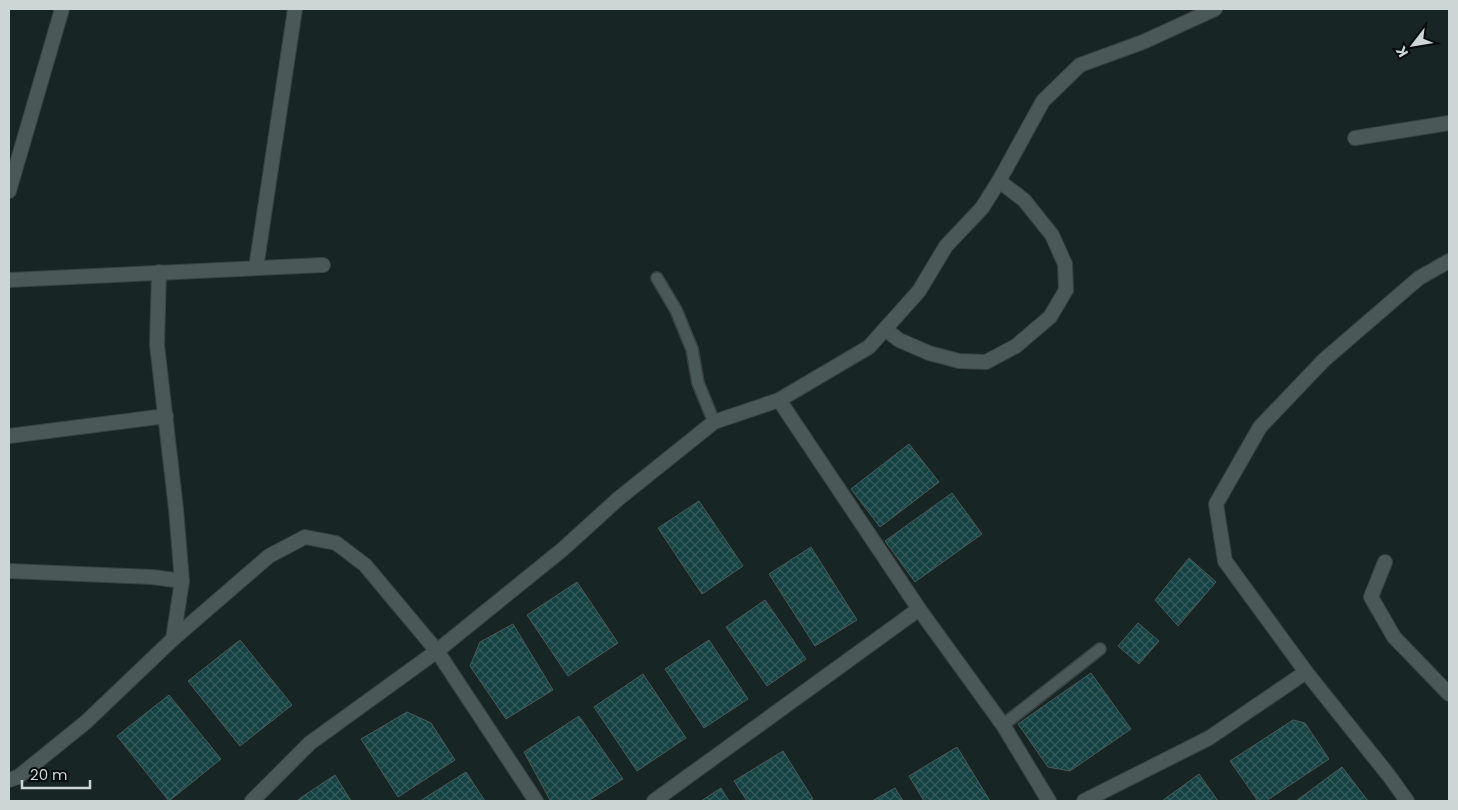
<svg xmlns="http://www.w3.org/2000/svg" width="1458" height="810" font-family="Poppins,sans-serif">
  <defs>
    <pattern id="building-cross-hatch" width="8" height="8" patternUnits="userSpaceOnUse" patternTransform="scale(1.25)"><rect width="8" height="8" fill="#154242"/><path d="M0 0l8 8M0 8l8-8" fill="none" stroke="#365c5c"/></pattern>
  </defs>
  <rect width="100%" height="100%" fill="#172524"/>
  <g fill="url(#building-cross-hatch)" stroke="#4b5959">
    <path d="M909,444L939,482L880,527L851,489Z"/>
    <path d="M952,493L982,534L915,582L885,541Z"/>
    <path d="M699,501L743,566L702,594L658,528Z"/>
    <path d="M811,547L857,620L815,646L769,574Z"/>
    <path d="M1189,558L1216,582L1178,626L1155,600Z"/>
    <path d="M577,582L618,643L568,676L527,615Z"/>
    <path d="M765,600L806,659L767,686L726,627Z"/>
    <path d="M1138,623L1159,641L1139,664L1118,646Z"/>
    <path d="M513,624L553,690L506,719L470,666L480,642Z"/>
    <path d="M240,640L292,705L240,746L188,681Z"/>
    <path d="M709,640L748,699L704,728L665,669Z"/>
    <path d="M1091,673L1131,729L1070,771L1048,767L1018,724Z"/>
    <path d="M643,674L686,738L637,771L594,707Z"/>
    <path d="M169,695L221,759L169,801L117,736Z"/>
    <path d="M407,712L431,723L455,760L398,797L361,739Z"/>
    <path d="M579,716L623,779L588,801H554L550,800L524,752Z"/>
    <path d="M1293,720L1305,723L1329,759L1266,801H1258L1230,761Z"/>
    <path d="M957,747L990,801H924L909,776Z"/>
    <path d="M783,751L813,799L809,801H747L734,781Z"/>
    <path d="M1342,767L1368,801H1296Z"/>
    <path d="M466,772L485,801H420Z"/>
    <path d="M1199,774L1218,801H1162Z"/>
    <path d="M335,775L351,801H297L302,797Z"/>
    <path d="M721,788L729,801H701Z"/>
    <path d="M895,788L903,801H872Z"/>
  </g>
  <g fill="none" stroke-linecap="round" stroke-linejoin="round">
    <g stroke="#384241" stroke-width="14">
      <g id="service">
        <path d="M657,278L676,310L692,349L698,383L714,422"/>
        <path d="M1003,725L1100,649"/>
      </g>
    </g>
    <g stroke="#384241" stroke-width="16">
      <g id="minor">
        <path d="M1355,138L1449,123"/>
        <path d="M9,191L62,9"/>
        <path d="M256,268L295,9"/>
        <path d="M159,272L157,345L176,509L182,581L173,639"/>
        <path d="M9,280L323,265"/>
        <path d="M885,329L899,340L929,353L959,361L986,362L1016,346L1050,317L1066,290L1065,264L1052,235L1024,200L999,181"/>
        <path d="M779,400L869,347L885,329L919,291L946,246L982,208L999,181L1043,101L1080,65L1143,42L1215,9"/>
        <path d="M9,436L166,416"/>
        <path d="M1385,562L1371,597L1394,637L1449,694"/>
        <path d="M9,571L152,577L182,581"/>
        <path d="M9,780L18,777L86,722L173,639L269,556L305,537L336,543L365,565L437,651L536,801"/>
        <path d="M252,801L310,743L437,651L563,549L618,499L714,422L779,400L919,609L1003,725L1049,801"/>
        <path d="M654,801L919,609"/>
        <path d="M1084,801L1209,738L1306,672"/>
        <path d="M1407,801L1390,777L1306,672L1225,561L1216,504L1260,427L1324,360L1419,278L1449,261"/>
      </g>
    </g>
    <use href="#service" stroke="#4a5858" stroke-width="11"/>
    <use href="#minor" stroke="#4a5858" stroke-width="14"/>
  </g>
  <rect width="1458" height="810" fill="none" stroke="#cdd5d5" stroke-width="20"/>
  <g transform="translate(1413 45) rotate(239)" stroke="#070d0c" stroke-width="4" paint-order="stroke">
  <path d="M0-4L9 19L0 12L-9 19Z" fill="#cdd5d5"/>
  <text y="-8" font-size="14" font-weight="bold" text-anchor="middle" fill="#cdd5d5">K</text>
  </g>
  <path d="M22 780v8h68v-8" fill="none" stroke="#cdd5d5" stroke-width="2.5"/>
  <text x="30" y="780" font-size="15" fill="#cdd5d5" stroke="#070d0c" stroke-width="4" paint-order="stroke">20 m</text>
</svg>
